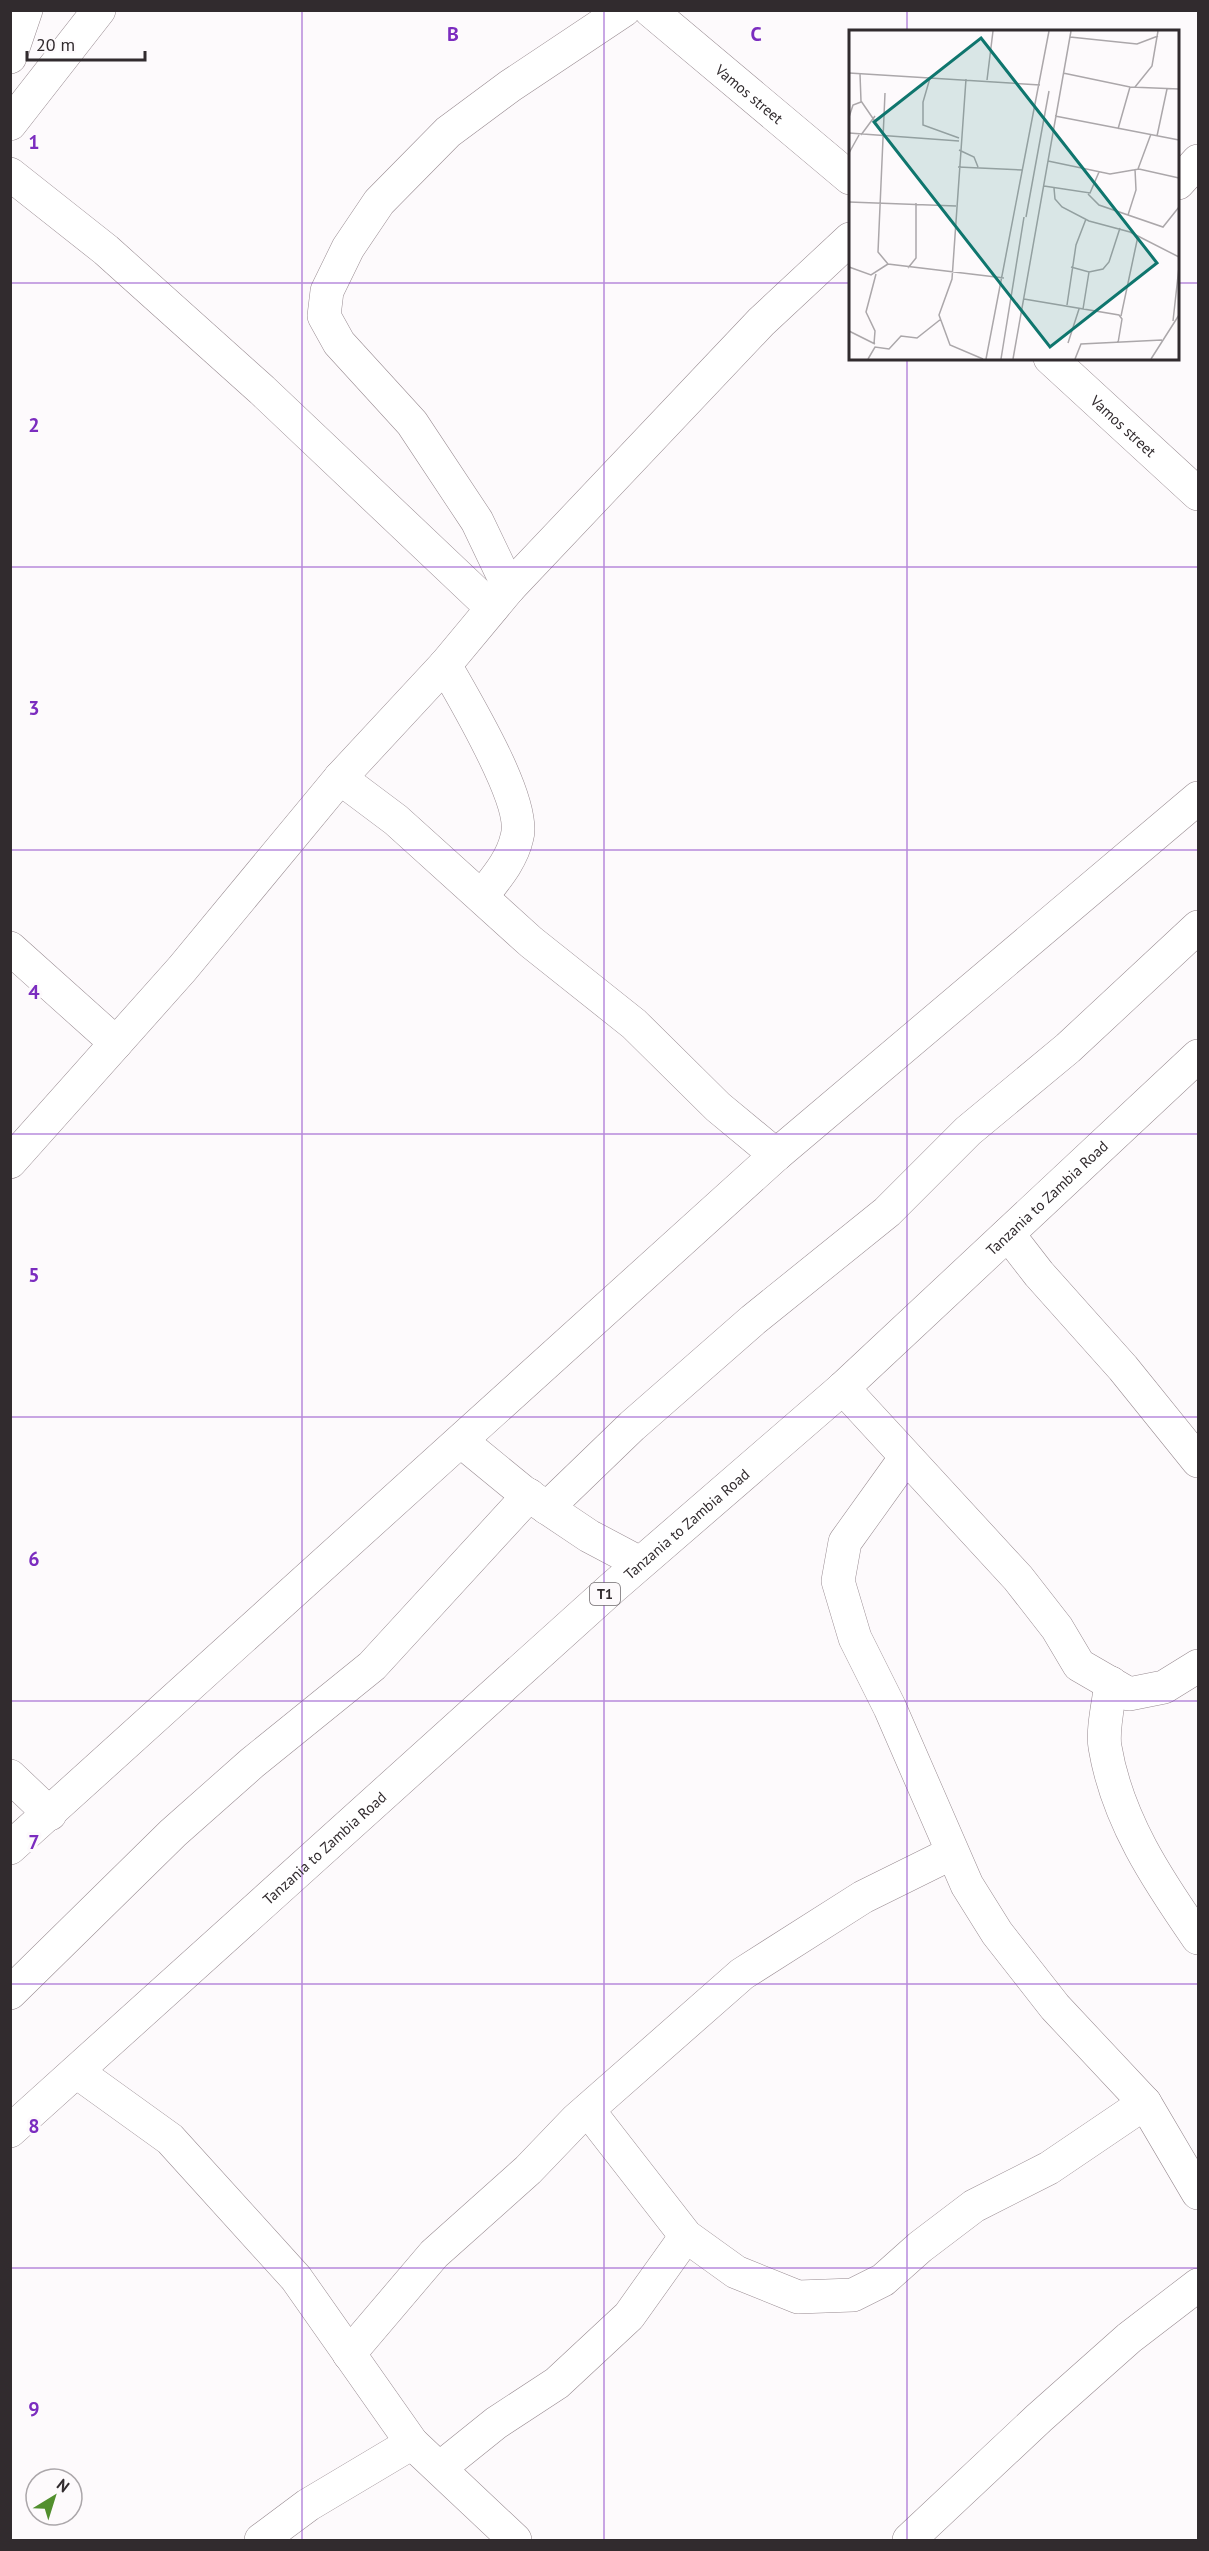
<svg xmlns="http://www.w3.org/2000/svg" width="1209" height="2551" font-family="'PT Sans',sans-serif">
  <rect width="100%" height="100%" fill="#fdfafc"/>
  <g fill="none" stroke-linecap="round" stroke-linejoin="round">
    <g stroke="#988b91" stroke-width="34">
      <g id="street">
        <path id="s1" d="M650,10L850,178"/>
        <path d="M10,57L26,10"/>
        <path d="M10,124L99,10"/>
        <path d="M10,174L106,250L262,390L492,608"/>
        <path d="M1178,183L1198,161"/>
        <path id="s2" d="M1050,358L1198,494"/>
        <path d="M509,588L477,521L412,423L339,343L324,316L327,291L348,248L379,202L448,132L510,86L624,10"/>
        <path d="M445,665C464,699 527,802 517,837C512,860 496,878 482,896"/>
        <path d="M340,778L396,820L531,942L634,1024L718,1107L776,1155"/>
        <path d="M10,948L116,1043"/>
        <path d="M10,1162L182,969L340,778L445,665L509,588L761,322L850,239"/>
        <path d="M1008,1234L1039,1274L1123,1368L1198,1461"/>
        <path d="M843,1388L1018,1578L1057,1628L1079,1665L1129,1694L1164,1687L1198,1666"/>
        <path d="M461,1441L522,1491L589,1536L640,1563"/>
        <path d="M906,1457L845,1542L838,1581L855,1638L890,1708L967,1885L997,1933L1055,2007L1145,2103L1198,2193"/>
        <path d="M547,1508L632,1426L753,1320L887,1212L968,1131L1068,1048L1198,927"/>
        <path d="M1111,1683C1109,1701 1102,1730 1105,1747C1117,1819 1157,1879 1198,1938"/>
        <path d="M10,1776L50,1814"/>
        <path d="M10,1848L776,1155L1198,798"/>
        <path d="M10,1993L173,1833L252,1763L372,1666L529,1495"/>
        <path d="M77,2072L170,2139L296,2278L412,2443L515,2540"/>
        <path d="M588,2110L686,2236L736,2272L798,2297L853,2295L883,2280L920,2247L974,2206L1049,2168L1145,2103"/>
        <path d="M349,2354L434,2254L528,2170L576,2120L742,1974L863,1897L952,1853"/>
        <path d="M440,2468L496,2423L557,2383L629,2316L686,2236"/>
        <path d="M261,2540L308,2505L412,2443"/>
        <path d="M909,2540L1039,2418L1129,2338L1198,2285"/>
      </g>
    </g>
    <g stroke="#988b91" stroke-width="34">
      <g id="highway">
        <path id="s3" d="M10,2131L612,1588L843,1388L1198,1056"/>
      </g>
    </g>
    <use href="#street" stroke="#fff" stroke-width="33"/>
    <use href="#highway" stroke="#fff" stroke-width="33"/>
  </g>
  <path fill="none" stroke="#7b2cbf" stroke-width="1.5" stroke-opacity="0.55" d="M302,10V2540M604,10V2540M907,10V32M10,283H850M1178,283H1198M907,358V2540M10,567H1198M10,850H1198M10,1134H1198M10,1417H1198M10,1701H1198M10,1984H1198M10,2268H1198"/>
  <g text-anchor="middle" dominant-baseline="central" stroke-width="6" stroke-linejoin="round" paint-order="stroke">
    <rect fill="#fdfafc" stroke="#6e696c" stroke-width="1.5" x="590" y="1583" width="30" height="22" rx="4.5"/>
    <g font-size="14" font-weight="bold" fill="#312b2e">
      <text x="605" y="1594">T1</text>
    </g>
    <g font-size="15" fill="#312b2e" stroke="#fdfafc">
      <text stroke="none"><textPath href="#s1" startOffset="130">Vamos street</textPath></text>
      <text stroke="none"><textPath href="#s2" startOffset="100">Vamos street</textPath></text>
      <text stroke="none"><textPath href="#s3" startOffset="1395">Tanzania to Zambia Road</textPath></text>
      <text stroke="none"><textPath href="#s3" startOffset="909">Tanzania to Zambia Road</textPath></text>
      <text stroke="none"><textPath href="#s3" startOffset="423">Tanzania to Zambia Road</textPath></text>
    </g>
  </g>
  <g transform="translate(849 30)">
    <rect width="330" height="330" fill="#fdfafc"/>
    <path fill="none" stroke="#aba7aa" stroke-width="1.5" d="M221,7L288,14L309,6M0,43L191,55M214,43L281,57L330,59M11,44L12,71L34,103M81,48L74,72V95L110,108M117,49L103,249L90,285L101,315L134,329M138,50L144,1M286,57L303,36L309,1M36,63L29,222L39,234L155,248M206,86L330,110M0,87L4,75L12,72M269,99L281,57M0,103L110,111M12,105L26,86M308,106L318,59M110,120L125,127L129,137M0,123L10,105M199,131L261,144L290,139L330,148M109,137L173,140M289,139L302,104M195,156L241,163L250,142M205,158L206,169L213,177L240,191L281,202L330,227M239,164L250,175L314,197L330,177M0,172L107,176M279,185L287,160L286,139M177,187L200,61M0,237L22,245L39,234M222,237L240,242L254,239L260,232L271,198M59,238L67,228V173M175,269L270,285L273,289L269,313M218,275L227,215L237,189M234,279L240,242M272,286L289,206M324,291L330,237M0,301L26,314M219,313L230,279M25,314L26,301L17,282L27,244M19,329L26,317L40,319L52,306L68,308L92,289M137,329L200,1M152,329L175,187M164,329L222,1M226,329L232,314L313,310M302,329L330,285"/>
    <path fill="#0f766e" fill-opacity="0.15" stroke="#0f766e" stroke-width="3" d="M132,8L308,233L201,317L25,92Z"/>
    <rect width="330" height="330" fill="none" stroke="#312b2e" stroke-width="3"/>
  </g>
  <g font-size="20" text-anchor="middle" font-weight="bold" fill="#7b2cbf" stroke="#fdfafc" stroke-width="6" stroke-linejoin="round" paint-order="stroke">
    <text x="453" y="41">B</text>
    <text x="756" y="41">C</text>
    <text x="34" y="149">1</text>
    <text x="34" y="432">2</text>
    <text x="34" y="715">3</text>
    <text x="34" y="999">4</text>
    <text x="34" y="1282">5</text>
    <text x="34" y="1566">6</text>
    <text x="34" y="1849">7</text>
    <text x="34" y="2133">8</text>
    <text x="34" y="2416">9</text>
  </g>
  <rect width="1209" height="2551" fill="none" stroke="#312b2e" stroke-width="24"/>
  <g transform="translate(54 2497) rotate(38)"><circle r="28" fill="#fdfafc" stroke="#aba7aa" stroke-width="1.5"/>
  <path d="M0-4.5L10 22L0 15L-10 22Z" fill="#528f2e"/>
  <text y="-9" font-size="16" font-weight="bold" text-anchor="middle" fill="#312b2e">N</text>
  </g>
  <path d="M27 51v9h118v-9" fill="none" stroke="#312b2e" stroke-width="3"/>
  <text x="36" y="51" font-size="18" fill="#312b2e" stroke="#fdfafc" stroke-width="4.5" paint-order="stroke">20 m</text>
</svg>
